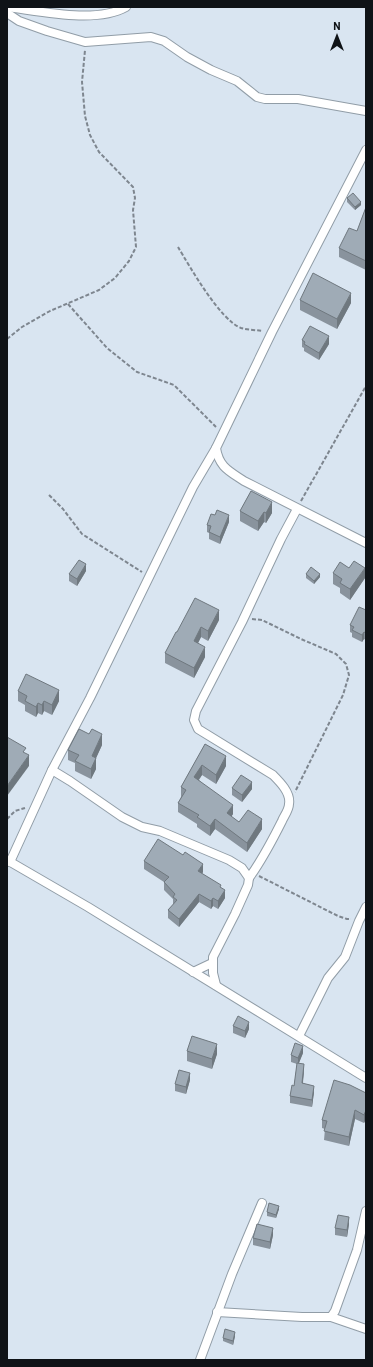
<svg xmlns="http://www.w3.org/2000/svg" width="373" height="1367" font-family="Barlow,sans-serif">
  <rect width="100%" height="100%" fill="#d9e5f1"/>
  <g fill="none" stroke-linecap="round" stroke-linejoin="round">
    <g stroke="#919da7" stroke-width="10">
      <g id="street">
        <path d="M7,7C40,11 96,24 126,7"/>
        <path d="M7,13L19,21L47,31L85,42L151,37L164,41L187,57L211,70L237,81L257,97L265,99H298L366,111"/>
        <path d="M366,150L272,332L216,448C219,467 229,471 244,481L366,543"/>
        <path d="M52,770L70,781L122,817L142,827L160,831L229,860L242,868L249,878L248,885L235,914L213,957V973L216,985"/>
        <path d="M7,860L88,907L366,1078"/>
        <path d="M10,862L52,770L90,698L193,487L216,448"/>
        <path d="M249,878C262,860 272,841 282,821C284,816 289,810 289,804C291,793 280,782 273,775L198,729L194,720L196,711L242,622L281,539L297,509"/>
        <path d="M193,972L212,963"/>
        <path d="M299,1036L328,978L345,957L359,921L366,907"/>
        <path d="M217,1312L302,1317H331L335,1311L357,1250L366,1211"/>
        <path d="M331,1317L366,1329"/>
        <path d="M200,1360L232,1274L262,1203"/>
      </g>
    </g>
    <g stroke="#7e868f" stroke-width="2" stroke-dasharray="4 2" stroke-linecap="butt">
      <path d="M178,247C190,267 220,320 241,328C248,330 256,330 263,331"/>
      <path d="M68,304L107,348L137,372L174,385L216,427"/>
      <path d="M7,339L22,327L50,311L99,290L115,278L129,261L136,247L133,210L135,198L133,187L99,152L90,135L85,116L82,82L85,50"/>
      <path d="M49,495L63,509L82,534L142,572"/>
      <path d="M301,501L366,386"/>
      <path d="M252,619L262,620L301,639L336,654L346,664L349,675L343,695L295,792"/>
      <path d="M7,819L15,811L25,808"/>
      <path d="M259,876L338,916L347,919H351"/>
    </g>
    <use href="#street" stroke="#fff" stroke-width="8"/>
  </g>
  <g fill="#89939d">
    <path d="M347,198L361,205L355,210L347,202Z"/>
    <path d="M366,207V270L339,257V248L357,231Z"/>
    <path d="M300,300L351,303L337,329L300,310Z"/>
    <path d="M302,340L329,344L319,360L304,351V348L302,347Z"/>
    <path d="M251,491L272,513L266,523L264,522L258,531L240,521V511Z"/>
    <path d="M229,522L220,544L209,539V533L207,532V525Z"/>
    <path d="M86,571L77,586L69,581V574Z"/>
    <path d="M333,573L365,578L350,600L340,593V588L333,584Z"/>
    <path d="M306,574L320,577L314,584L306,578Z"/>
    <path d="M366,610V640L364,639L362,642L352,637V633L350,632V625Z"/>
    <path d="M219,620L208,641L201,637L198,643L205,657L194,678L165,663V653L177,632Z"/>
    <path d="M18,691L59,701L52,715L44,711L42,715L38,713L36,717L25,711V705L18,701Z"/>
    <path d="M205,744L226,766L216,784L202,775L199,780L233,814L231,817L239,822L262,829L247,852L215,829L210,836L197,827V824L178,812V803L181,797V787Z"/>
    <path d="M102,745L96,758V769L91,779L75,771V763L68,760V750Z"/>
    <path d="M232,788L252,789L242,802L232,795Z"/>
    <path d="M144,861L203,872L202,874L221,888L225,898L218,909L213,906L211,909L199,902L179,927L168,918V910L173,905V899L164,890V882L144,869Z"/>
    <path d="M233,1026L249,1029L245,1038L233,1033Z"/>
    <path d="M187,1051L217,1054L212,1069L187,1061Z"/>
    <path d="M303,1053L299,1063L304,1070L303,1083L314,1092L312,1107L290,1103V1096L294,1086L297,1064L291,1062V1055Z"/>
    <path d="M190,1080L186,1094L175,1091V1084Z"/>
    <path d="M366,1093V1119L364,1123L355,1119L349,1146L324,1140L325,1129L322,1128V1120Z"/>
    <path d="M279,1209L276,1218L267,1216V1212Z"/>
    <path d="M349,1224L347,1237L335,1235V1228Z"/>
    <path d="M273,1235L270,1249L253,1245V1238Z"/>
    <path d="M235,1336L233,1345L223,1341V1338Z"/>
  </g>
  <g fill="#6f787f">
    <path d="M361,202V205L355,210V207Z"/>
    <path d="M351,293V303L337,329V319Z"/>
    <path d="M329,336V344L319,360V353Z"/>
    <path d="M272,502V513L266,523V513Z"/>
    <path d="M264,512V522L258,531V521Z"/>
    <path d="M229,515V522L220,544V537Z"/>
    <path d="M86,564V571L77,586V579Z"/>
    <path d="M365,568V578L350,600V589Z"/>
    <path d="M320,574V577L314,584V581Z"/>
    <path d="M219,610V620L208,641V631Z"/>
    <path d="M201,627V637L194,651V641Z"/>
    <path d="M364,632V639L362,642V635Z"/>
    <path d="M205,647V657L194,678V668Z"/>
    <path d="M59,690V701L52,715V705Z"/>
    <path d="M44,701V711L42,715V705Z"/>
    <path d="M38,703V713L36,717V707Z"/>
    <path d="M102,734V745L92,767V756Z"/>
    <path d="M29,755V766L7,796V786Z"/>
    <path d="M226,756V766L216,784V775Z"/>
    <path d="M96,758V769L91,779V769Z"/>
    <path d="M202,765V775L194,786V777Z"/>
    <path d="M252,782V789L242,802V795Z"/>
    <path d="M233,805V814L227,823V813Z"/>
    <path d="M215,819V829L210,836V826Z"/>
    <path d="M262,819V829L247,852V843Z"/>
    <path d="M203,864V872L198,879V871Z"/>
    <path d="M225,890V898L218,909V901Z"/>
    <path d="M199,894V902L179,927V919Z"/>
    <path d="M213,898V906L211,909V901Z"/>
    <path d="M249,1022V1029L245,1038V1031Z"/>
    <path d="M217,1044V1054L212,1069V1059Z"/>
    <path d="M303,1046V1053L298,1065V1058Z"/>
    <path d="M304,1064V1070L302,1090V1083Z"/>
    <path d="M190,1073V1080L186,1094V1087Z"/>
    <path d="M314,1086V1092L312,1107V1100Z"/>
    <path d="M355,1110V1119L349,1146V1137Z"/>
    <path d="M366,1110V1119L364,1123V1115Z"/>
    <path d="M279,1206V1209L276,1218V1215Z"/>
    <path d="M349,1217V1224L347,1237V1230Z"/>
    <path d="M273,1228V1235L270,1249V1242Z"/>
    <path d="M235,1332V1336L233,1345V1341Z"/>
  </g>
  <g fill="#9fabb6" stroke="#6f787f">
    <path d="M353,193L361,202L355,207L347,198Z"/>
    <path d="M366,207V261L339,248L349,228L357,231Z"/>
    <path d="M313,273L351,293L337,319L300,300Z"/>
    <path d="M310,326L329,336L319,353L304,344L305,342L302,340Z"/>
    <path d="M251,491L272,502L266,513L264,512L258,521L240,511Z"/>
    <path d="M217,510L229,515L220,537L209,532L211,526L207,525L211,514L215,515Z"/>
    <path d="M79,560L86,564L77,579L69,574Z"/>
    <path d="M354,561L365,568L350,589L340,583L342,579L333,573L340,562L349,568Z"/>
    <path d="M311,567L320,574L314,581L306,574Z"/>
    <path d="M195,598L219,610L208,631L201,627L194,641L205,647L194,668L165,653L176,632H177Z"/>
    <path d="M359,607L366,610V633L364,632L362,635L352,630L354,627L350,625Z"/>
    <path d="M26,674L59,690L52,705L44,701L42,705L38,703L36,707L25,701L27,696L18,691Z"/>
    <path d="M79,729L89,734L92,729L102,734L92,756L96,758L91,769L75,761L79,755L68,750Z"/>
    <path d="M7,737L26,748L23,752L29,755L7,786Z"/>
    <path d="M205,744L226,756L216,775L202,765L194,777L233,805L227,813L239,822L248,810L262,819L247,843L215,819L210,826L197,817L199,815L178,803L186,790L181,787Z"/>
    <path d="M241,775L252,782L242,795L232,788Z"/>
    <path d="M158,839L183,855L185,852L203,864L198,871L221,885L220,887L225,890L218,901L213,898L211,901L199,894L179,919L168,910L177,900L173,897L175,894L164,882L169,877L144,861Z"/>
    <path d="M238,1016L249,1022L245,1031L233,1026Z"/>
    <path d="M192,1036L217,1044L212,1059L187,1051Z"/>
    <path d="M295,1043L303,1046L298,1058L291,1055Z"/>
    <path d="M297,1063L304,1064L302,1083L314,1086L312,1100L290,1096L292,1085L294,1086Z"/>
    <path d="M179,1070L190,1073L186,1087L175,1084Z"/>
    <path d="M334,1080L350,1085L366,1093V1110L364,1115L355,1110L349,1137L324,1131L327,1121L322,1120Z"/>
    <path d="M269,1203L279,1206L276,1215L267,1212Z"/>
    <path d="M338,1215L349,1217L347,1230L335,1228Z"/>
    <path d="M257,1224L273,1228L270,1242L253,1238Z"/>
    <path d="M225,1329L235,1332L233,1341L223,1338Z"/>
  </g>
  <rect width="373" height="1367" fill="none" stroke="#0f1317" stroke-width="16"/>
  <g transform="translate(337 36)" stroke="#d9e5f1" stroke-width="3" paint-order="stroke">
  <path d="M0-3L7 15L0 10L-7 15Z" fill="#0f1317"/>
  <text y="-6" font-size="11" font-weight="bold" text-anchor="middle" fill="#0f1317">N</text>
  </g>
</svg>
